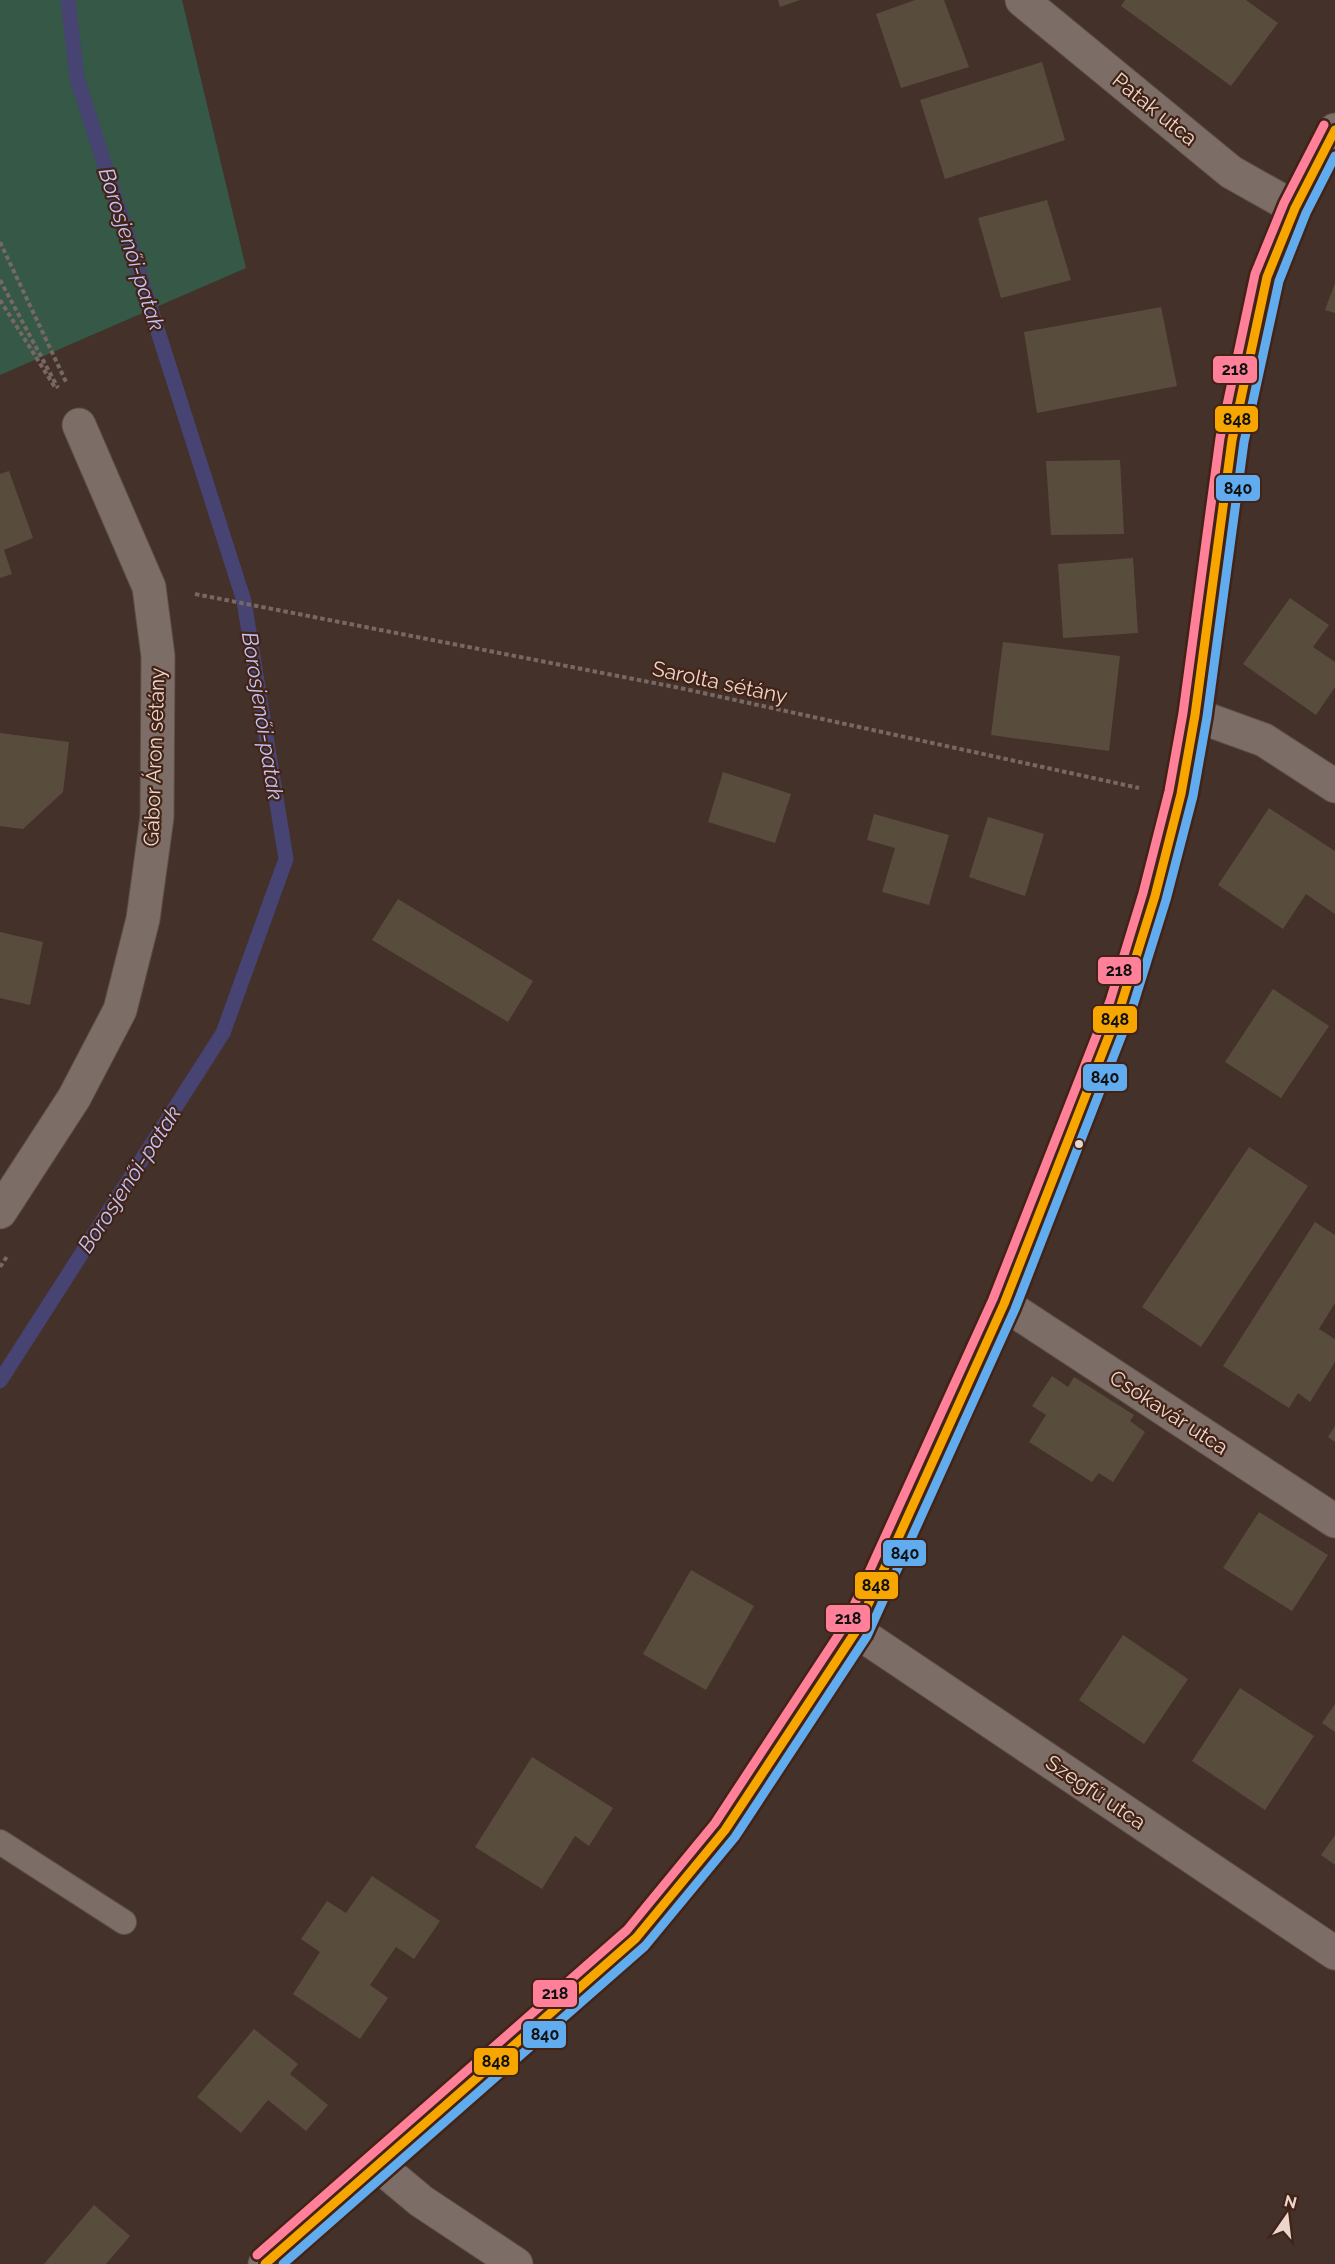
<svg xmlns="http://www.w3.org/2000/svg" width="1335" height="2264" font-family="Raleway,sans-serif">
  <rect width="100%" height="100%" fill="#44312a"/>
  <path fill="#355847" d="M0,0H182L246,268L0,375Z"/>
  <g fill="none" stroke-linecap="round" stroke-linejoin="round">
    <path stroke="#474373" stroke-width="15" d="M0,1381L223,1033L286,859L244,601L77,78L68,0"/>
  </g>
  <g fill="#584d3d">
    <path d="M778,0H800L780,7Z"/>
    <path d="M915,0H944L969,67L901,88L876,14Z"/>
    <path d="M1125,0H1246L1278,23L1231,86L1121,6Z"/>
    <path d="M1042,62L1065,140L945,179L920,100Z"/>
    <path d="M1047,200L1071,280L1001,298L978,218Z"/>
    <path d="M1335,283V313L1325,310Z"/>
    <path d="M1161,307L1177,386L1037,413L1024,332Z"/>
    <path d="M1120,460L1124,534L1051,535L1046,461Z"/>
    <path d="M9,471L33,538L4,550L12,574L0,578V474Z"/>
    <path d="M1133,558L1138,633L1063,638L1058,564Z"/>
    <path d="M1290,598L1329,625L1313,647L1335,662V687L1316,715L1243,664Z"/>
    <path d="M1003,642L1120,656L1109,751L991,735Z"/>
    <path d="M0,733L69,742L63,792L23,829L0,826Z"/>
    <path d="M723,772L791,794L775,843L708,822Z"/>
    <path d="M1269,808L1335,851V914L1306,894L1283,929L1218,885Z"/>
    <path d="M874,814L949,835L929,905L882,892L895,848L867,840Z"/>
    <path d="M988,817L1044,834L1025,896L969,877Z"/>
    <path d="M398,899L533,981L508,1022L372,940Z"/>
    <path d="M0,932L43,942L30,1005L0,998Z"/>
    <path d="M1273,989L1329,1026L1281,1098L1225,1062Z"/>
    <path d="M1249,1147L1308,1186L1201,1347L1142,1307Z"/>
    <path d="M1315,1222L1335,1235V1303L1319,1329L1335,1339V1362L1310,1402L1298,1393L1289,1408L1223,1366Z"/>
    <path d="M1052,1376L1068,1387L1074,1377L1134,1415L1130,1421L1145,1432L1113,1482L1099,1473L1092,1482L1029,1442L1046,1415L1032,1406Z"/>
    <path d="M1335,1426V1442L1328,1437Z"/>
    <path d="M1259,1512L1328,1555L1292,1611L1223,1568Z"/>
    <path d="M691,1570L754,1606L706,1690L643,1654Z"/>
    <path d="M1123,1635L1188,1679L1144,1744L1079,1700Z"/>
    <path d="M1240,1688L1314,1736L1265,1810L1192,1761Z"/>
    <path d="M1335,1704V1732L1322,1723Z"/>
    <path d="M532,1757L613,1808L589,1846L575,1836L542,1889L475,1847Z"/>
    <path d="M1335,1835V1865L1321,1855Z"/>
    <path d="M372,1876L440,1921L414,1959L396,1947L370,1985L388,1998L360,2039L293,1994L320,1952L301,1939L327,1901L346,1913Z"/>
    <path d="M254,2029L298,2064L290,2074L328,2105L306,2131L268,2100L241,2133L197,2097Z"/>
    <path d="M94,2205L130,2236L106,2264H44Z"/>
  </g>
  <g fill="none" stroke-linecap="round" stroke-linejoin="round">
    <g stroke="#5e4f48" stroke-width="26">
      <path id="service" d="M0,1842L124,1922"/>
    </g>
    <g stroke="#5e4f48" stroke-width="35">
      <g id="minor">
        <path d="M1022,0L1231,172L1295,208"/>
        <path d="M1195,715L1264,740L1335,786"/>
        <path d="M0,1212L74,1098L120,1010L143,919L157,817L158,656L149,587L79,425"/>
        <path d="M1004,1304L1335,1521"/>
        <path d="M856,1631L1335,1953"/>
        <path d="M378,2165L421,2201L516,2264"/>
      </g>
    </g>
    <g stroke="#5e4f48" stroke-width="35">
      <path id="secondary" d="M265,2264L636,1938L725,1830L856,1631L1004,1304L1121,1005L1155,896L1181,794L1195,715L1232,440L1267,277L1295,208L1335,130"/>
    </g>
    <g stroke="#776863" stroke-width="4" stroke-dasharray="4.5 3" stroke-linecap="butt">
      <path d="M0,242L67,384"/>
      <path d="M0,280L58,388"/>
      <path d="M0,300L56,389"/>
      <path d="M195,594L680,688L1139,788"/>
      <path d="M0,1267L8,1255"/>
    </g>
    <use href="#service" stroke="#7d6d67" stroke-width="24"/>
    <use href="#minor" stroke="#7d6d67" stroke-width="33"/>
    <use href="#secondary" stroke="#7d6d67" stroke-width="33"/>
    <g stroke="#422315" stroke-width="14">
      <path id="bus-1" d="M265,2264L636,1938L725,1830L856,1631L1004,1304L1121,1005L1155,896L1181,794L1195,715L1232,440L1267,277L1295,208L1335,130"/>
    </g>
    <g stroke="#422315" stroke-width="14">
      <path id="bus-2" d="M283,2264L645,1946L735,1837L867,1636L1015,1309L1132,1009L1166,900L1193,796L1207,717L1244,442L1279,281L1306,213L1335,156"/>
    </g>
    <g stroke="#422315" stroke-width="14">
      <path id="bus-3" d="M257,2255L627,1930L715,1823L845,1625L993,1299L1110,1001L1143,893L1169,791L1183,713L1220,438L1255,274L1284,203L1324,125"/>
    </g>
    <use href="#bus-1" stroke="#f7a600" stroke-width="9"/>
    <use href="#bus-2" stroke="#60acee" stroke-width="9"/>
    <use href="#bus-3" stroke="#ff8098" stroke-width="9"/>
  </g>
  <circle fill="#ebd6cd" stroke="#422315" stroke-width="2" cx="1079" cy="1144" r="5"/>
  <g text-anchor="middle" dominant-baseline="central" stroke-width="4.5" stroke-linejoin="round" paint-order="stroke">
    <g font-size="21" fill="#ebd6cd" stroke="#422315">
      <text transform="translate(1155 109) rotate(39)">Patak utca</text>
      <text transform="translate(720 682) rotate(12)">Sarolta sétány</text>
      <text transform="translate(154 757) rotate(-88)">Gábor Áron sétány</text>
      <text transform="translate(1169 1412) rotate(33)">Csókavár utca</text>
      <text transform="translate(1096 1792) rotate(34)">Szegfű utca</text>
    </g>
    <g font-size="22" font-style="italic" fill="#c2c3f6" stroke="#422315">
      <text transform="translate(132 249) rotate(72)">Borosjenői-patak</text>
      <text transform="translate(263 716) rotate(81)">Borosjenői-patak</text>
      <text transform="translate(129 1179) rotate(-57)">Borosjenői-patak</text>
    </g>
  </g>
  <g stroke="#422315" stroke-width="2">
    <rect x="1212" y="355" width="46" height="29" rx="6" fill="#ff8098"/>
    <rect x="1214" y="405" width="45" height="28" rx="6" fill="#f7a600"/>
    <rect x="1215" y="474" width="46" height="28" rx="6" fill="#60acee"/>
    <rect x="1097" y="956" width="45" height="29" rx="6" fill="#ff8098"/>
    <rect x="1092" y="1005" width="46" height="29" rx="6" fill="#f7a600"/>
    <rect x="1082" y="1063" width="46" height="29" rx="6" fill="#60acee"/>
    <rect x="882" y="1539" width="45" height="28" rx="6" fill="#60acee"/>
    <rect x="854" y="1571" width="45" height="29" rx="6" fill="#f7a600"/>
    <rect x="825" y="1604" width="46" height="29" rx="6" fill="#ff8098"/>
    <rect x="532" y="1979" width="46" height="29" rx="6" fill="#ff8098"/>
    <rect x="522" y="2020" width="45" height="29" rx="6" fill="#60acee"/>
    <rect x="473" y="2047" width="46" height="29" rx="6" fill="#f7a600"/>
  </g>
  <g font-size="16" text-anchor="middle" font-weight="bold" fill="#111">
    <text x="1235" y="375">218</text>
    <text x="1237" y="425">848</text>
    <text x="1238" y="494">840</text>
    <text x="1119" y="976">218</text>
    <text x="1115" y="1025">848</text>
    <text x="1105" y="1083">840</text>
    <text x="905" y="1559">840</text>
    <text x="876" y="1591">848</text>
    <text x="848" y="1624">218</text>
    <text x="555" y="1999">218</text>
    <text x="545" y="2040">840</text>
    <text x="496" y="2067">848</text>
  </g>
  <g transform="translate(1287 2216) rotate(14)" stroke="#422315" stroke-width="4.5" paint-order="stroke">
  <path d="M0-4.5L10 22L0 15L-10 22Z" fill="#ebd6cd"/>
  <text y="-9" font-size="16" font-weight="bold" text-anchor="middle" fill="#ebd6cd">N</text>
  </g>
</svg>
